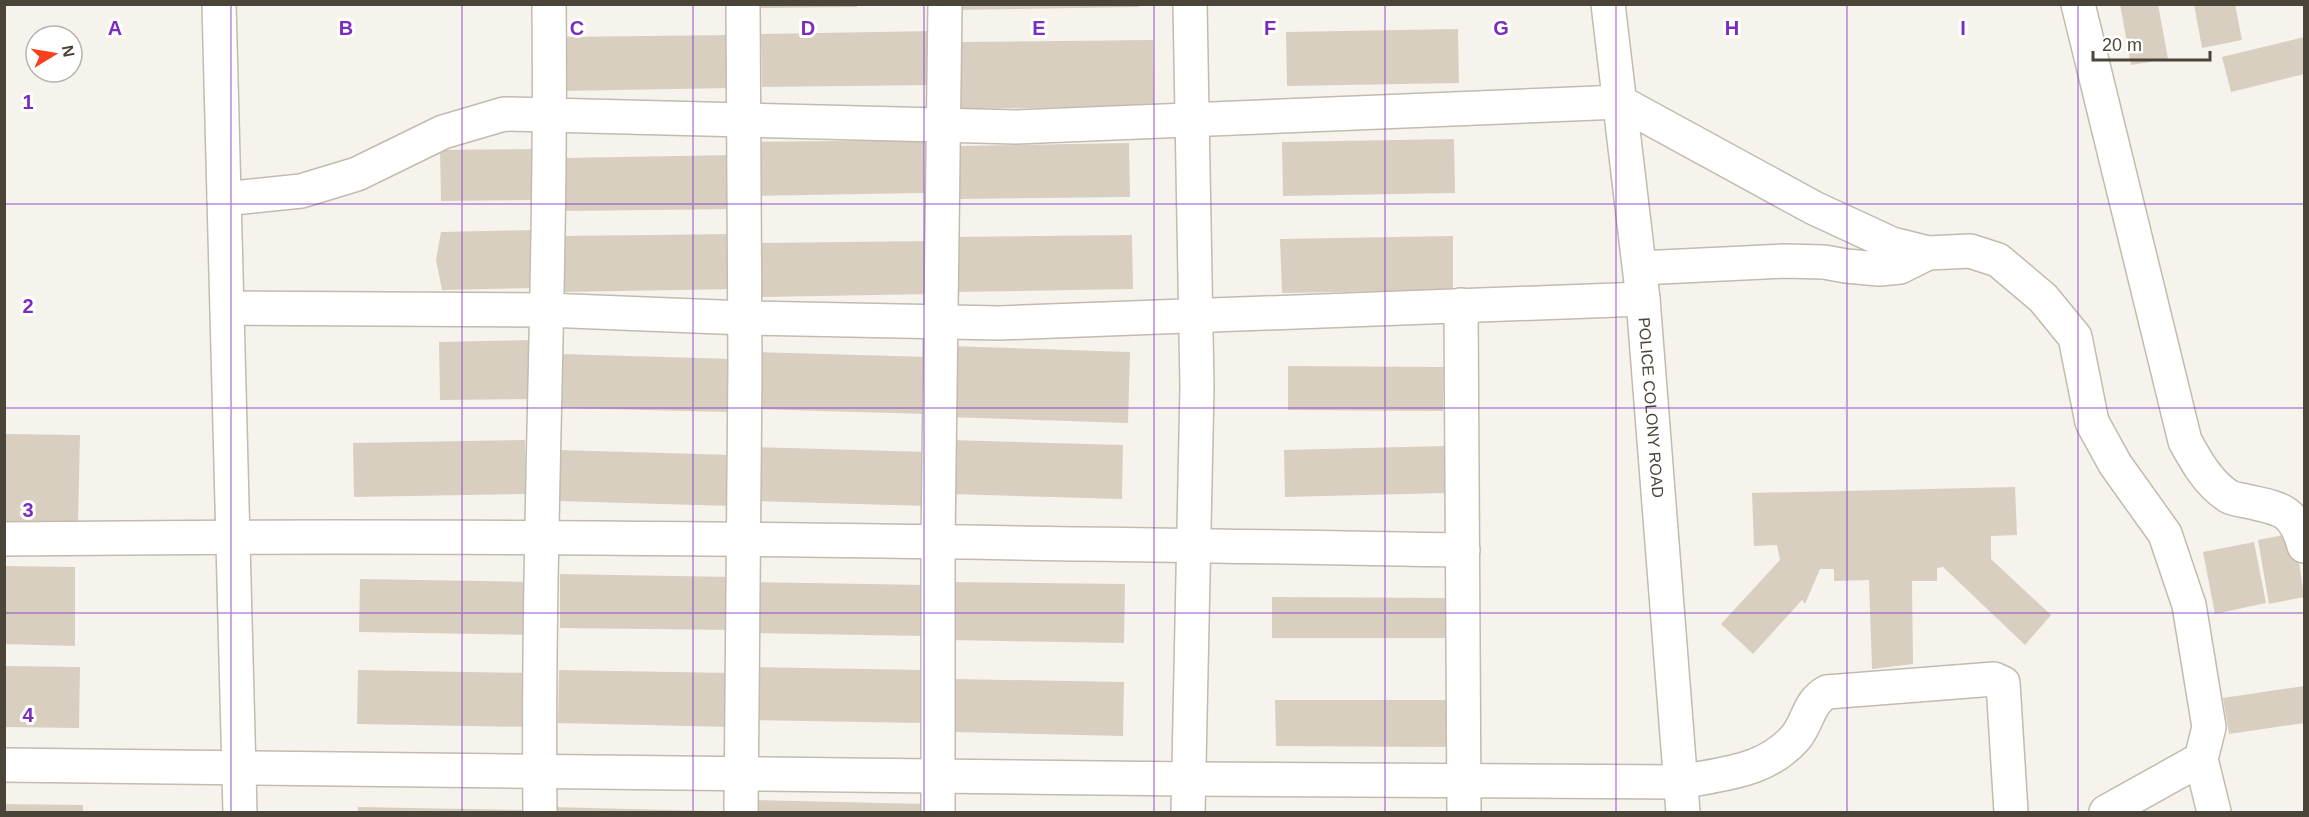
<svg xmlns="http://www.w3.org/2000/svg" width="2309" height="817" font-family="Arial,sans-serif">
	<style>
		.building { fill: #d8cfc1 }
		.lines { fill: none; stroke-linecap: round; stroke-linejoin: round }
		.minor-casing { stroke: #c2bbae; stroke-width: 36 }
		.minor { stroke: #fff; stroke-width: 33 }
		.grid { fill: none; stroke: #7b2cbf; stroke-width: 1.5; stroke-opacity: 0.55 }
		.labels { text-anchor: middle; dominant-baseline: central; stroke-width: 6; stroke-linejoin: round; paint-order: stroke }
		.street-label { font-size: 16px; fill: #4b4439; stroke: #fff }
		.grid-label { font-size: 20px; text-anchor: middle; font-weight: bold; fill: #7b2cbf; stroke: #fff; stroke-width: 6; stroke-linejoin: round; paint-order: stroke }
	</style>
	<rect width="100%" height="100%" fill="#f6f3ec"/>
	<path class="building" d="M759,4H857V7L759,8Z
		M954,4H1139V7L954,10Z
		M2120,4H2158L2168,59L2131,65Z
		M2194,4H2235L2242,40L2202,48Z
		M1458,29L1459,83L1287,86L1286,32Z
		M933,31L934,85L762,87L761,34Z
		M731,35L732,88L560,91L559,37Z
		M2304,37V74L2231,92L2222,57Z
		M1153,40L1154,106L960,109L959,42Z
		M1454,139L1455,193L1283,196L1282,142Z
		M924,140V193L753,196L751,142Z
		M1129,143L1130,197L959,199L958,146Z
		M533,149L534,200L441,201L440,150Z
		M735,155L736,209L564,211L563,158Z
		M535,230L536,288L442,290L436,260L441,232Z
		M735,234L736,289L562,292L560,236Z
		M1132,235L1133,289L956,292L955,237Z
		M1453,236V290L1282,293L1280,239Z
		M931,241L932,294L761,297L760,243Z
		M533,340L534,399L440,400L439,342Z
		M950,346L1130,352L1128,423L948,417Z
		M755,352L930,357L928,414L753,409Z
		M561,354L733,359L731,412L559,408Z
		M1288,366L1444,367L1443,411L1288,410Z
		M4,434L80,435L78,525L4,523Z
		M525,440L526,494L354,497L353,443Z
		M951,440L1123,445L1122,499L950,494Z
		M1445,446L1446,493L1285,497L1284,450Z
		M756,447L929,452L927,506L755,501Z
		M559,450L733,455L732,506L558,501Z
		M2015,487L2017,535L1991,536V559L2051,615L2025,645L1943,567L1937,568V581H1912L1913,664L1872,669L1869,580L1834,581V569H1820L1805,604L1802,600L1753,654L1721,624L1780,560L1777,545L1754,546L1752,493Z
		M2295,533L2304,597L2269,604L2258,540Z
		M2254,542L2266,603L2215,614L2203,552Z
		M4,566L75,567V646L4,644Z
		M560,574L733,577L732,630L560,628Z
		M360,579L534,582L533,635L359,632Z
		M753,582L927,585L926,636L751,633Z
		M947,582L1125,584L1124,643L946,640Z
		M1272,597L1450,598V638H1272Z
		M4,666L80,667L79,728L4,727Z
		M751,667L923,670L922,723L750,720Z
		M358,670L531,673V727L357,724Z
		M559,670L731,673L730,727L558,723Z
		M953,679L1124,682L1123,736L952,732Z
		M2304,686V723L2229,734L2223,698Z
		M1275,700H1448L1449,747L1276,746Z
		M756,800L926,804V812H756Z
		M4,804L83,805V812H4Z
		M358,807L526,810V812H358Z
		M553,807L709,811V812H553Z"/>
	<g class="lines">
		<defs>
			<g id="minor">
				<path d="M219,4L240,812"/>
				<path id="s1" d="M1608,4L1643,299L1683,812"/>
				<path d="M2078,4L2185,441C2196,461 2208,483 2228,496C2233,499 2241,500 2246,501C2281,509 2294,509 2304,546"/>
				<path d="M224,199L301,191L357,174L443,132L504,114L1016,127L1620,102L1814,208L1892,244L1928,253L1970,251L1998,260L2043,298L2075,337L2092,422L2115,464L2165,534L2189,605L2209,727L2201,759L2214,812"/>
				<path d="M1640,268L1784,261L1824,262L1846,266L1879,269L1900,267L1928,253"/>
				<path d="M1461,305L1464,812"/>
				<path d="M227,308L546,310L745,318L999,323L1643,299"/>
				<path d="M4,539C491,533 977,542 1463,550"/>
				<path d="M4,765L1189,779L1681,782C1724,773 1766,772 1796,737C1808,722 1809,701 1827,692L1994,679L2003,683L2011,812"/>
				<path d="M540,812C537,543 552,274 549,4"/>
				<path d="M741,812L745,366L743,4"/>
				<path d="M938,812V542L945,4"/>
				<path d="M1188,812L1197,387L1190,4"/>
				<path d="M2106,812L2201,759"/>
			</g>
		</defs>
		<use href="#minor" class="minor-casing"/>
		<use href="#minor" class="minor"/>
	</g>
	<path class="grid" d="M231,4V812M462,4V812M693,4V812M924,4V812M1154,4V812M1385,4V812M1616,4V812M1847,4V812M2078,4V812M4,204H2304M4,408H2304M4,613H2304"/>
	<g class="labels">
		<g class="street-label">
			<text stroke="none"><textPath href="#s1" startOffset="406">POLICE COLONY ROAD</textPath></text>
		</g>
	</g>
	<g class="grid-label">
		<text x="115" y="35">A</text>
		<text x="346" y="35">B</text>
		<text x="577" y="35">C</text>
		<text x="808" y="35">D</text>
		<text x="1039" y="35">E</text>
		<text x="1270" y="35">F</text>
		<text x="1501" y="35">G</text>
		<text x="1732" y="35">H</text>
		<text x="1963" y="35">I</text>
		<text x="28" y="109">1</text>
		<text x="28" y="313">2</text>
		<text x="28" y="517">3</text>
		<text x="28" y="722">4</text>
	</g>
	<rect width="2309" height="817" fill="none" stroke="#4b4439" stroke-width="12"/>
	<g transform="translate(54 54) rotate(79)"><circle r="28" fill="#ffffff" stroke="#b7b4b0" stroke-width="1.5"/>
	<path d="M0-4.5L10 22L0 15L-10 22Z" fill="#fc3f1d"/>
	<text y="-9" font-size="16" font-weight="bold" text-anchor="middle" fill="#4b4439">N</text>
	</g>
	<path d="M2093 51v9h117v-9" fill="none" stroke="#4b4439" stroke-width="3"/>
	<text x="2102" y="51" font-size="18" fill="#4b4439" stroke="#ffffff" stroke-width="4.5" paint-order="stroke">20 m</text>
</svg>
